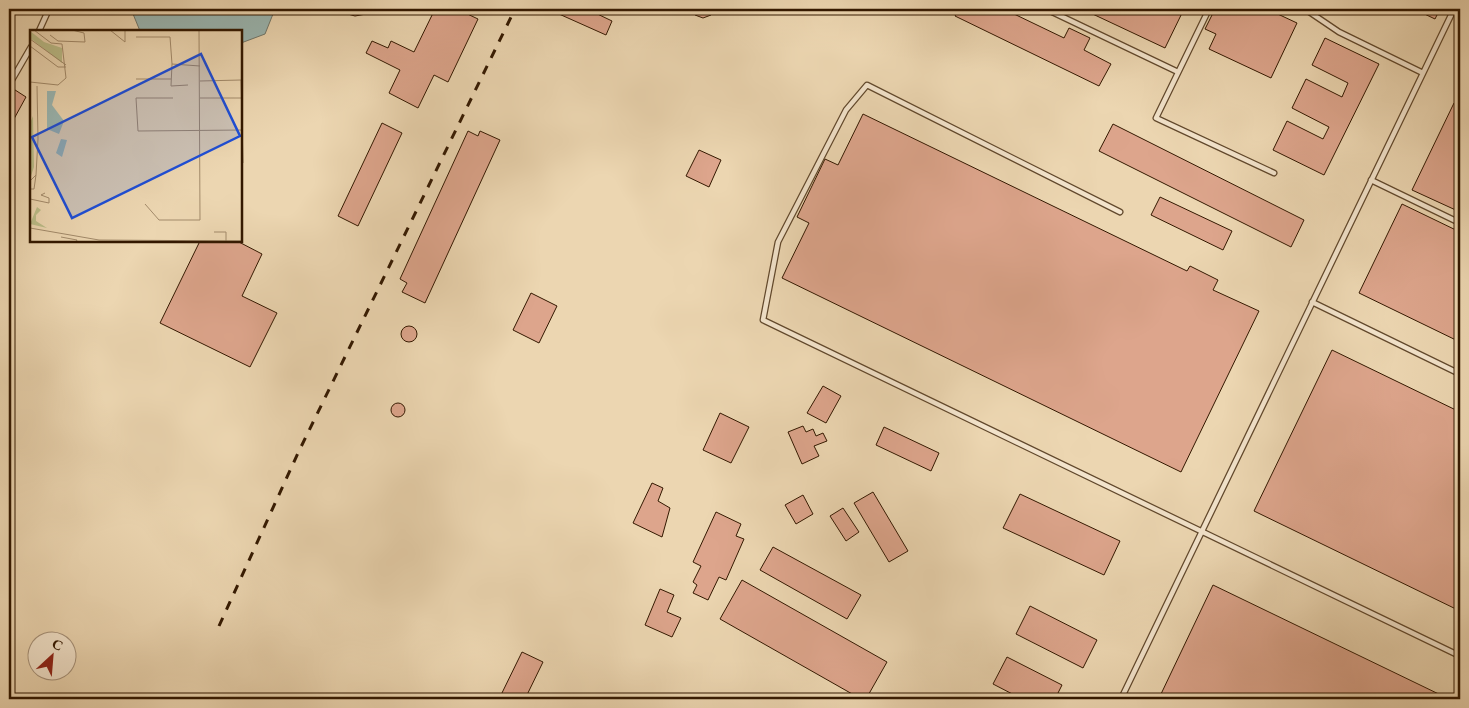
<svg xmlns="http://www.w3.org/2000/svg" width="1469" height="708" font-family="'EB Garamond',serif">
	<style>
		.water { fill: #9ab7b3; stroke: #71776b }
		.building { fill: #dda58c; stroke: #331800 }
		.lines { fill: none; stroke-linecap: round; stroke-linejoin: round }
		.lane-casing { stroke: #61482c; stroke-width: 7 }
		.lane { stroke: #f3e4cc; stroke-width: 4.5 }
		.rail { stroke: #331800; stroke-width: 3; stroke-dasharray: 9 9; stroke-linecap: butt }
		.inset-road { fill: none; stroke: #a28a6a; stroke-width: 1 }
		.view { fill: #1d4ed8; fill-opacity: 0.15; stroke: #1d4ed8; stroke-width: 2.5 }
		.inset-edge { fill: none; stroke: #331800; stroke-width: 2.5 }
	</style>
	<rect width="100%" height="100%" fill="#ecd6b1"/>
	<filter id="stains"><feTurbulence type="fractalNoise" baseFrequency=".004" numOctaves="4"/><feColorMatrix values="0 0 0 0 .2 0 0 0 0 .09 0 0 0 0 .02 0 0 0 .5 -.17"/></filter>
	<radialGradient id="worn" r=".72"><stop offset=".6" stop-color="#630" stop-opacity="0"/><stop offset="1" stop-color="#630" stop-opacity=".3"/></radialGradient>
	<path class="water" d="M131,9H275L265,34L241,43V31H140Z"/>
	<path class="building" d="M340,9H372L366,14L355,16L344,13Z
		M435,9H460L459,10L478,19L448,82L434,75L418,108L389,93L400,70L366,53L372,41L388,48L391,41L414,52Z
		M562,9H587L612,21L606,35L559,14Z
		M691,9H715L711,15L703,18L695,15Z
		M959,9H1014L1012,13L1064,38L1069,28L1090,38L1084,50L1111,64L1099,86L955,16Z
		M1082,9H1184L1165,48Z
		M1215,9H1267L1297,23L1271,78L1209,49L1216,34L1205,29Z
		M1414,9H1440L1435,19Z
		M1325,38L1379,64L1324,175L1273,150L1287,121L1323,139L1329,127L1292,108L1306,79L1342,97L1348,83L1312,65Z
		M12,88L26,97L9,128V94Z
		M1454,103L1460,106V212L1412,190Z
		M863,114L1187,271L1190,266L1218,280L1213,290L1259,311L1181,472L782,278L809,223L797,217L825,159L838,165Z
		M382,123L402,133L358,226L338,216Z
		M1113,124L1304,220L1291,247L1099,151Z
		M468,131L478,136L480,131L500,140L425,303L402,292L407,283L400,279Z
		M699,150L721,160L709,187L686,176Z
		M1160,197L1232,231L1223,250L1151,215Z
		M1402,204L1460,232V342L1359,293Z
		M200,241H237L262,254L242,296L277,313L250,367L160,323Z
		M531,293L557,306L539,343L513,330Z
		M401 334a8 8 0 1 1 16 0a8 8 0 1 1-16 0Z
		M1332,350L1460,412V611L1254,511Z
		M823,386L841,396L826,423L807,413Z
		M391 410a7 7 0 1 1 14 0a7 7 0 1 1-14 0Z
		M720,413L749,427L731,463L703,450Z
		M803,426L806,432L813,429L816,436L823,433L827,441L814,446L819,456L802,464L788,432Z
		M884,427L939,453L931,471L876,445Z
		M652,483L663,488L658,501L670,508L662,537L633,523Z
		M873,492L908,551L889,562L854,503Z
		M1020,494L1120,541L1104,575L1003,528Z
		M803,495L813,514L796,524L785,505Z
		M843,508L859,532L846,541L830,516Z
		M716,512L741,524L736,536L744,539L726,580L719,577L708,600L693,593L697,585L693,582L701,566L693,562Z
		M773,547L861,595L847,619L760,570Z
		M742,580L887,662L866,699H861L720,619Z
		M1213,585L1447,698L1446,699H1171L1161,694Z
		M660,589L674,595L667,612L681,618L672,637L645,625Z
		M1030,606L1097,640L1083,668L1016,634Z
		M522,652L543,662L525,699H499Z
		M1007,657L1062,685L1055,699H1022L993,684Z"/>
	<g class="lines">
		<defs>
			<path id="lane" d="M1046,9L1178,72
				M1209,9L1156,118L1274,173
				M1305,9L1339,32L1423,73
				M39,31L49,9
				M9,85L31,47
				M1371,180L1460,223
				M1120,212L867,85L846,110L778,242L763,320L1460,656
				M1312,302L1460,374
				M1121,699L1454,9"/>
		</defs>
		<use href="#lane" class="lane-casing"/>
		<use href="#lane" class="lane"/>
		<path class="rail" d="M219,626L298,453L515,9"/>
	</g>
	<g transform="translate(30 30)">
		<rect width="212" height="212" fill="#ecd6b1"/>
		<path d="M0,1L14,12L32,18V33L0,8ZM3,86L4,137L0,149V93ZM7,177L11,180L6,185V191L17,198L0,194Z" fill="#bbbd89"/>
		<path d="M17,61H26L22,75L34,91L29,104L17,99ZM31,109L37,110L32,127L26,123Z" fill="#9ab7b3"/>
		<path class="inset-road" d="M80,0L95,12V0M20,5L28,11L55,12L54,3L42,0M106,7H140L142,34M0,9L36,35M0,16L28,37H36M106,49H141M211,50L213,133M170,51L211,50M0,52L28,55L36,48L32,14L21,13L4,0M158,55L141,56L142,34L170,36M143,68H106L108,101L213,100M170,68H211M0,151L6,145L8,109L7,56M0,159H4L6,145M0,169L19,173V168L11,165L15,163M115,174L129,190H170L169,0M0,198L69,210L213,211M184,202H196V211M31,207L47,210L46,212"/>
		<path class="view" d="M171,24L210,106L42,188L2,107Z"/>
		<rect width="212" height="212" class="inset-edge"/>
	</g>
	<rect width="1469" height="708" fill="none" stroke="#ecd6b1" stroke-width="30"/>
	<rect x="10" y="10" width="1449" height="688" fill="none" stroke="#331800" stroke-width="2.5"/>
	<rect x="15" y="15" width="1439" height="678" fill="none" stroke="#331800"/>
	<g transform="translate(52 656) rotate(26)"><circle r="24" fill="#f3e4cc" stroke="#a6927a"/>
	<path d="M0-4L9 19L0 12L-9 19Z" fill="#8f2418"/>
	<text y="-8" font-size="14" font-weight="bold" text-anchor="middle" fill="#331800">С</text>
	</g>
	<rect width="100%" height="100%" filter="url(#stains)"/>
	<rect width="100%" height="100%" fill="url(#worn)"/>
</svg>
